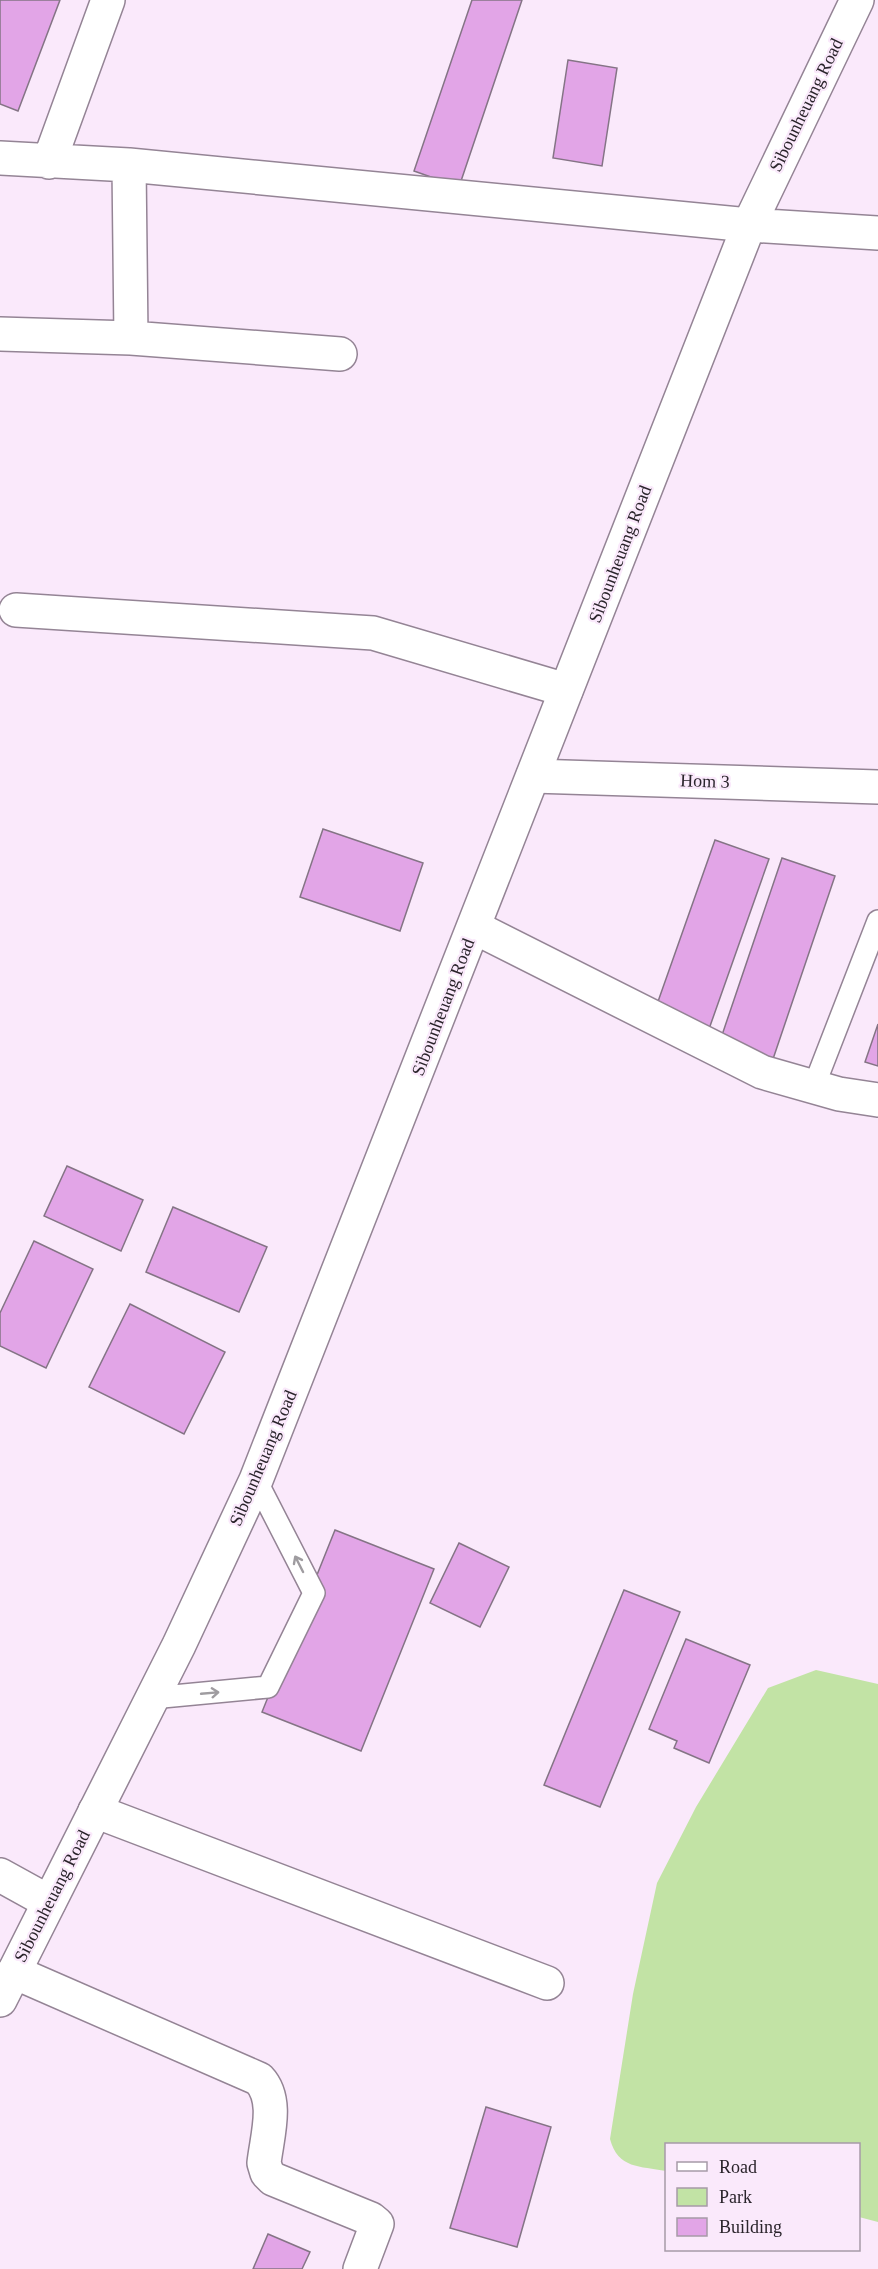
<svg xmlns="http://www.w3.org/2000/svg" width="878" height="2269" font-family="'Times New Roman',serif">
	<style>
		.green { fill: #c2e3a5 }
		.building { fill: #e2a5e7; stroke: #847485; stroke-width: 1.5 }
		.lines { fill: none; stroke-linecap: round; stroke-linejoin: round }
		.lane-casing { stroke: #948495; stroke-width: 24 }
		.street-casing { stroke: #948495; stroke-width: 36 }
		.secondary-casing { stroke: #948495; stroke-width: 36 }
		.lane { stroke: #fff; stroke-width: 21 }
		.street { stroke: #fff; stroke-width: 33 }
		.secondary { stroke: #fff; stroke-width: 33 }
		.oneway { stroke: #9f9ca0 }
		.labels { text-anchor: middle; dominant-baseline: central; stroke-width: 4.5; stroke-linejoin: round; paint-order: stroke }
		.street-label { font-size: 18px; fill: #2a242b; stroke: #fae9fb }
	</style>
	<rect width="100%" height="100%" fill="#fae9fb"/>
	<path class="green" d="M816,1670L878,1684V2222L859,2217L858,2144H666V2171C640,2166 618,2169 610,2139L633,1994L657,1883L696,1807L768,1688Z"/>
	<path class="building" d="M0,0H60L18,111L0,104Z
		M472,0H522L459,187L414,171Z
		M568,60L617,68L602,166L553,158Z
		M323,829L423,863L400,931L300,897Z
		M715,840L769,859L709,1029L655,1010Z
		M782,858L835,876L773,1059L720,1041Z
		M878,1024V1066L865,1062Z
		M67,1166L143,1200L121,1251L44,1216Z
		M173,1207L267,1247L239,1312L146,1272Z
		M34,1241L93,1269L46,1368L0,1346V1313Z
		M130,1304L225,1352L184,1434L89,1387Z
		M335,1530L434,1569L361,1751L262,1712Z
		M459,1543L509,1567L480,1627L430,1603Z
		M624,1590L680,1612L600,1807L544,1785Z
		M686,1639L750,1665L709,1763L674,1748L677,1741L649,1729Z
		M486,2107L551,2127L517,2247L450,2228Z
		M268,2234L310,2252L302,2269H253Z"/>
	<g class="lines">
		<defs>
			<path id="lane" d="M814,1086L878,921
				M152,1698L268,1687L314,1593L256,1480"/>
			<path id="street" d="M0,158L129,165L749,225
				M49,162L108,0
				M129,165L131,338
				M0,334L131,338L340,354
				M16,610L373,633L566,690
				M533,776L878,787
				M474,927L762,1072L839,1094L878,1100
				M95,1811L547,1983
				M0,1875L49,1902
				M14,1972L259,2079C279,2100 267,2136 264,2163L267,2173L273,2179L371,2219L377,2224L360,2269"/>
			<path id="secondary" d="M749,225L878,233
				M0,2000L179,1645L256,1480L749,225L857,0"/>
		</defs>
		<use href="#lane" class="lane-casing"/>
		<use href="#street" class="street-casing"/>
		<use href="#secondary" class="secondary-casing"/>
		<use href="#lane" class="lane"/>
		<use href="#street" class="street"/>
		<use href="#secondary" class="secondary"/>
	</g>
	<defs><path id="oneway-shaft" d="M-6 0H5M1.5-3L5.5 0L1.5 3" fill="none" stroke-width="1.6" stroke-linecap="round" stroke-linejoin="round" transform="scale(1.5)"/></defs>
	<g class="oneway">
		<use href="#oneway-shaft" transform="translate(299 1564) rotate(-117)"/>
		<use href="#oneway-shaft" transform="translate(210 1693) rotate(-5)"/>
	</g>
	<g class="labels">
		<g class="street-label">
			<text transform="translate(806 105) rotate(-64)">Sibounheuang Road</text>
			<text transform="translate(620 554) rotate(-69)">Sibounheuang Road</text>
			<text transform="translate(705 781) rotate(2)">Hom 3</text>
			<text transform="translate(443 1007) rotate(-69)">Sibounheuang Road</text>
			<text transform="translate(263 1458) rotate(-67)">Sibounheuang Road</text>
			<text transform="translate(52 1896) rotate(-63)">Sibounheuang Road</text>
		</g>
	</g>
	<rect x="665" y="2143" width="195" height="108" fill="#fae9fb" stroke="#a79aa8" stroke-width="1.5"/>
	<rect x="677" y="2162" width="30" height="9" fill="#ffffff" stroke="#a79aa8" stroke-width="1.5"/>
	<text x="719" y="2173" font-size="18" fill="#2a242b">Road</text>
	<rect x="677" y="2188" width="30" height="18" fill="#c2e3a5" stroke="#a79aa8" stroke-width="1.5"/>
	<text x="719" y="2203" font-size="18" fill="#2a242b">Park</text>
	<rect x="677" y="2218" width="30" height="18" fill="#e2a5e7" stroke="#a79aa8" stroke-width="1.5"/>
	<text x="719" y="2233" font-size="18" fill="#2a242b">Building</text>
</svg>
